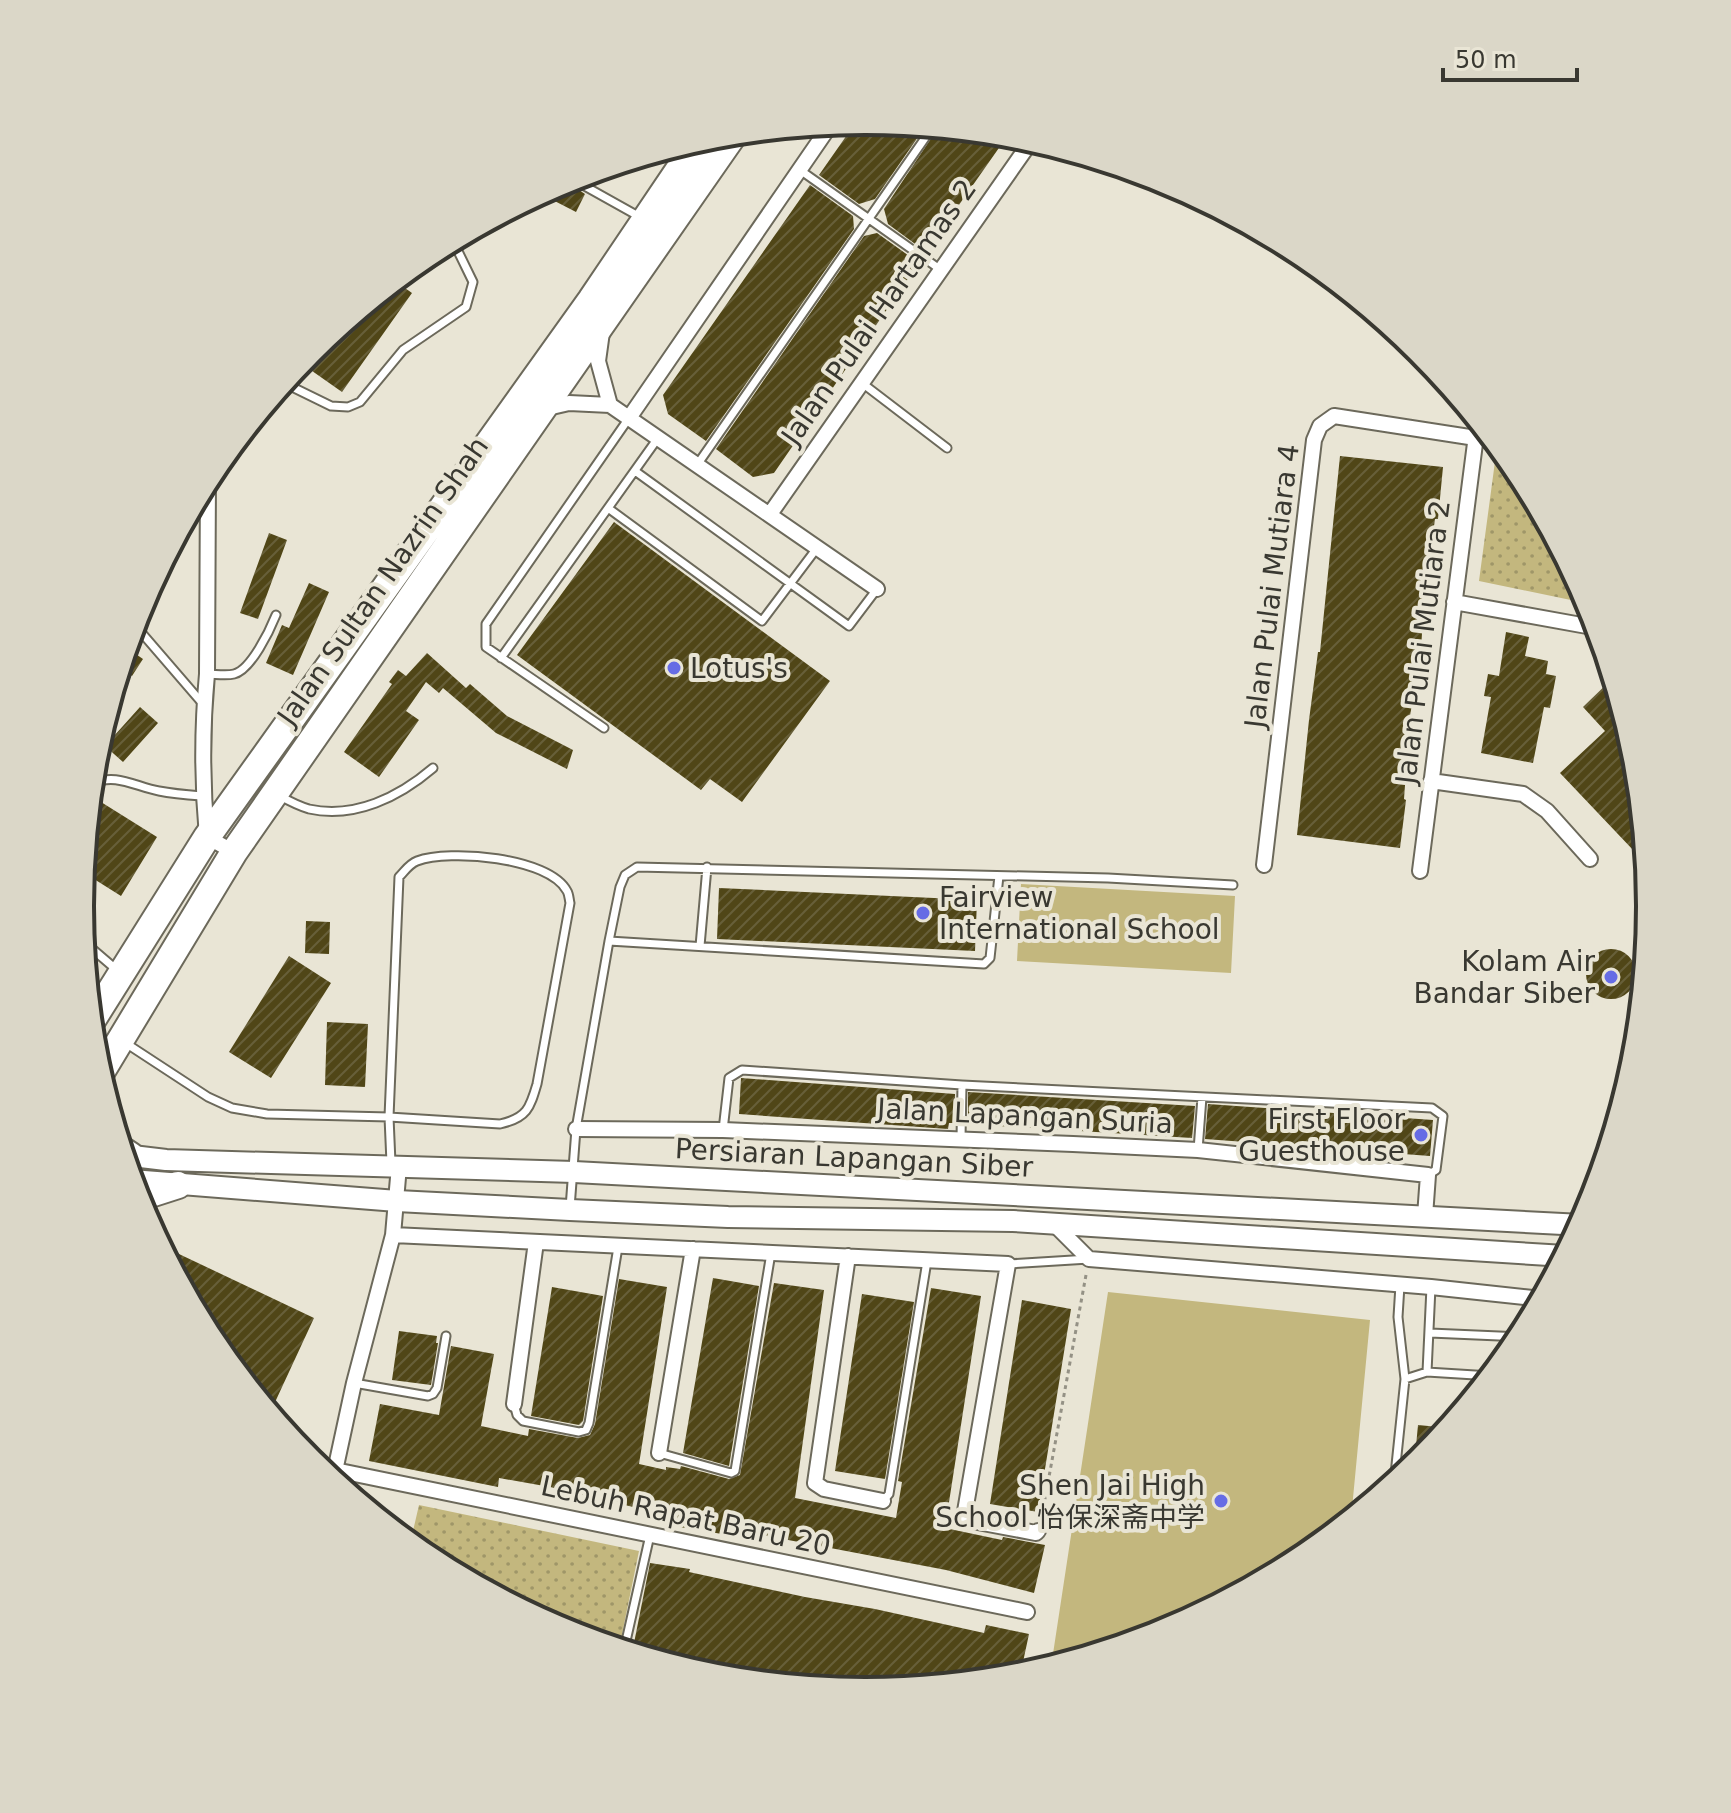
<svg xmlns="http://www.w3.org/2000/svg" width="1731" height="1813" font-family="'DejaVu Sans','Noto Sans SC',sans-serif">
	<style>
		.park { fill: url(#park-dots) }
		.garden { fill: #c3b77e }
		.building { fill: url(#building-hatch) }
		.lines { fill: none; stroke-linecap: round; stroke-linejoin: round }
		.lane-casing { stroke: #6c695b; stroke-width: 11 }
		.street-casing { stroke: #6c695b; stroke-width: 18 }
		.secondary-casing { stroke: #6c695b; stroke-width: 24 }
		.highway-casing { stroke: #6c695b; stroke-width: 30 }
		.path { stroke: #949185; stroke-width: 3; stroke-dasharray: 4 4; stroke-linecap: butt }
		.lane { stroke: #fff; stroke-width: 7 }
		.street { stroke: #fff; stroke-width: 14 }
		.secondary { stroke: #fff; stroke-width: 20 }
		.highway { stroke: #fff; stroke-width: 26 }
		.poi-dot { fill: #666ce5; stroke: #e9e5d5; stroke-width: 3 }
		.labels { text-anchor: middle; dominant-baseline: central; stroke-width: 8; stroke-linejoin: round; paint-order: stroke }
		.street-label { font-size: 28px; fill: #393831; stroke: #e9e5d5 }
		.poi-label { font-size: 28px; fill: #393831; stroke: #e9e5d5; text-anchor: end }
		.rim { fill: none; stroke: #393831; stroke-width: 4 }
	</style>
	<defs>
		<pattern id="park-dots" width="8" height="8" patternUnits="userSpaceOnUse" patternTransform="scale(2)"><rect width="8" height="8" fill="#c3b77e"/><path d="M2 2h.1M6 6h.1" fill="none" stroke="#9f9668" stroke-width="1.8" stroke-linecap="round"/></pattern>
		<pattern id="building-hatch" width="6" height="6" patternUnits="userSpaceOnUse" patternTransform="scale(2)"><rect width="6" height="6" fill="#504617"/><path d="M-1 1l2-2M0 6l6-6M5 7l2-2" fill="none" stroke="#675f39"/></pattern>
	</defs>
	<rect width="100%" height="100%" fill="#e9e5d5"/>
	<path class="park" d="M1496,454L1507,456L1519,470L1590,604L1479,581Z
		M419,1505L639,1551L619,1649L564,1632L429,1559L410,1544Z"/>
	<path class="garden" d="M1021,884L1235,896L1231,973L1017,961Z
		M1108,1292L1370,1320L1351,1519L1302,1560L1166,1632L1051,1667Z"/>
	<path class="building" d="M866,121L925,127L875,199L859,204L819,175L856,122Z
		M938,128L1008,135L926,252L888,224L884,209Z
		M565,181L585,194L576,212L541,194Z
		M810,185L853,216L854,229L706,441L668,414L663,395Z
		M877,233L919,263L774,473L753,477L716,449L864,236Z
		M395,281L412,293L342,392L305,366L323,340Z
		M1340,456L1443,467L1438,519H1435L1424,599L1421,650L1410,716L1404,799L1406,800L1400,848L1297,835L1309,720L1318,652H1320Z
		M614,522L830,681L742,802L710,779L701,790L517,655Z
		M269,533L287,540L258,619L240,613Z
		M309,583L329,592L293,675L266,663L282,625L289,628Z
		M1506,632L1529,637L1525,656L1548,661L1546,674L1556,676L1550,708L1544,707L1533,763L1481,753L1491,697L1484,696L1488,674L1499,676Z
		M127,648L143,659L132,676L121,668Z
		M427,653L466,688L470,684L507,716L573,750L567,769L496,733L443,688L439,693L426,682L406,711L419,720L379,777L344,752L392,684L389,682L398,670L406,676Z
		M1613,678L1636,754L1638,773L1626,784L1641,800L1644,841L1634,851L1560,773L1605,731L1583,707Z
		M140,707L158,723L123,762L105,746Z
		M101,802L157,837L121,896L94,879L81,900L88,822Z
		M719,888L977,900L975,951L717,939Z
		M306,921L330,922L329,954L305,953Z
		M1586 974a25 25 0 1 1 50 0a25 25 0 1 1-50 0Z
		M289,956L331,983L271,1078L229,1052Z
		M327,1022L368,1024L365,1087L325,1085Z
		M741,1078L955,1094V1123H949L948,1129L739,1114Z
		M968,1092L1195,1106L1192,1138L968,1124Z
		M1208,1104L1433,1120L1430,1156L1205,1139Z
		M160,1245L314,1318L270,1413L212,1343Z
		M713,1278L759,1286L729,1466L683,1453Z
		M619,1279L667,1287L639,1464L666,1470V1467L680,1469L681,1466L729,1479L740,1475L774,1283L824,1290L795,1498L896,1518L902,1482L898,1481L931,1288L981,1296L945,1528L1002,1540L1003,1537L1045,1545L1034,1593L946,1570L741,1531L740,1537L656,1523L658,1513L550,1487L499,1478L498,1487L369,1461L380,1404L439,1415L451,1346L494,1354L481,1426L528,1436L529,1429L578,1438L590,1435L595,1424Z
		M552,1287L603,1296L583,1421L579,1425L531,1416Z
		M862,1294L914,1302L885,1479L835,1471Z
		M1022,1300L1071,1309L1038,1512L990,1504Z
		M399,1331L437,1336L436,1343H438L431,1385L392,1380Z
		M1418,1425L1449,1428L1414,1467Z
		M650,1563L690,1569L689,1572L805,1597L875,1609L984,1633L986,1625L1029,1634L1020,1676L1006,1678L967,1670L964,1682L865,1692L722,1678L632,1653Z"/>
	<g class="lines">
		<defs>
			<path id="lane" d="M800,170L941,270
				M572,179L640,217
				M284,383L331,406L348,407L360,402L403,350L466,307L473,282L453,241
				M862,383L947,448
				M287,384L297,367
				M697,465L932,128
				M635,471L849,626L877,589
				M608,508L762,621L817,548
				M134,624L203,704
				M501,658L658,438
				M207,674C215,674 226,676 234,674C251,670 270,630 276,615
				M604,728L486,647V624L629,418
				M94,769L100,780
				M92,784C115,772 136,787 159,791C174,794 189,795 203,796
				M280,796C289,801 299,806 309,809C355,819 399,797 433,768
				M83,941L118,971
				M609,941L984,964L990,958L999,876
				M700,946L707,867
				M124,1042L208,1097L232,1108L267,1114L389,1117L500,1124C527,1118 530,1108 537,1084L570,903C569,899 569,894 567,891C549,857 449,849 417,861C409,864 405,871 399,877L389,1117L391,1163
				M723,1130L729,1078L742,1070L962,1085L1432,1108L1443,1116L1436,1170L1428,1175
				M961,1138L962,1085
				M1198,1150L1202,1097
				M570,1208L576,1129L609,941L620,887L625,875L637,867L1108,878L1233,885
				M1008,1264L1089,1259
				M1430,1333L1522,1337
				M1427,1372L1431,1287
				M1405,1379L1427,1372L1491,1376
				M354,1383L428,1396L433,1394L437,1388L446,1336
				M514,1404L517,1415L523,1421L579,1432L586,1430L589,1423L618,1247
				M659,1453L731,1473L735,1471L771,1253
				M1394,1484L1405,1379L1398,1317L1400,1285
				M883,1501L889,1494L927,1261
				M624,1650L650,1535"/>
			<path id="street" d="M602,332L598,361L610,405
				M543,409L569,403L610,405L877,589
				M629,418L831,124
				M208,479L207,674C202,728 202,783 207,837L234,852
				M770,514L1032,140
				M1454,602L1598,628
				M1431,781L1523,794L1547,811L1590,859
				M1264,865L1314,440L1320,426L1334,416L1495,441
				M1420,871L1478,420
				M576,1129L723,1130L1073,1144L1198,1150L1428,1175L1425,1216
				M1053,1223L1089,1259L1431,1287L1542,1299
				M393,1235L1008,1264L964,1517L967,1520L1036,1533L1038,1531
				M848,1256L815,1483L824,1489L883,1501
				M514,1404L536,1242
				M659,1453L693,1249
				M335,1470L1027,1612
				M333,1480L354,1383L393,1235L399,1166"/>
			<path id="secondary" d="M124,1155L166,1160L574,1172L1582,1225
				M131,1180L397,1201L570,1210L728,1217L1013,1221L1565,1256"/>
			<path id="highway" d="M91,1022L207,837L591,300L699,140
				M100,1074L234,852L734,134
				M122,1150L131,1156
				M136,1193L150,1194L178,1185"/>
		</defs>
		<use href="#lane" class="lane-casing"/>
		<use href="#street" class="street-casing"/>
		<use href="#secondary" class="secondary-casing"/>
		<use href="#highway" class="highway-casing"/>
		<path class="path" d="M1042,1515L1086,1275"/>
		<use href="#lane" class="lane"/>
		<use href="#street" class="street"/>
		<use href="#secondary" class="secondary"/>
		<use href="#highway" class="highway"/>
	</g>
	<g class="poi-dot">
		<circle cx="674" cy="668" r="8"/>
		<circle cx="923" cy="913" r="8"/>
		<circle cx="1611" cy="977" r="8"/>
		<circle cx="1421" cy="1135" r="8"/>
		<circle cx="1221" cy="1501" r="8"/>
	</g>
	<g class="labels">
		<g class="street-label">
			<text transform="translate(879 312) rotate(-55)">Jalan Pulai Hartamas 2</text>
			<text transform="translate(383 581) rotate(-55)">Jalan Sultan Nazrin Shah</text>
			<text transform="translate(1272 586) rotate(-83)">Jalan Pulai Mutiara 4</text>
			<text transform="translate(1423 642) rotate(-83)">Jalan Pulai Mutiara 2</text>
			<text transform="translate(1025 1116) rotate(3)">Jalan Lapangan Suria</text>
			<text transform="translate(854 1158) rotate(3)">Persiaran Lapangan Siber</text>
			<text transform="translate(686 1516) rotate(12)">Lebuh Rapat Baru 20</text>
		</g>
		<g class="poi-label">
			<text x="690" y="668" text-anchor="start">Lotus's</text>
			<text x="939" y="897" text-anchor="start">Fairview<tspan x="939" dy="32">International School</tspan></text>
			<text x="1595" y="961">Kolam Air<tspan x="1595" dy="32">Bandar Siber</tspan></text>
			<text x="1405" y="1119">First Floor<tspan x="1405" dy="32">Guesthouse</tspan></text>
			<text x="1205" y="1485">Shen Jai High<tspan x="1205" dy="32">School 怡保深斋中学</tspan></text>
		</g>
	</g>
	<path d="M0 0H1731V1813H0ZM94 906a771 771 0 1 1 1542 0a771 771 0 1 1-1542 0Z" fill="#dbd7c8" fill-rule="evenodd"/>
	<path class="rim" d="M94 906a771 771 0 1 1 1542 0a771 771 0 1 1-1542 0Z"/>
	<path d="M1443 68v12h134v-12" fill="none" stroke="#393831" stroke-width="4"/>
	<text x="1455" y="68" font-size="24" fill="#393831" stroke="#e9e5d5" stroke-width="6" paint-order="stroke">50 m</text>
</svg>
